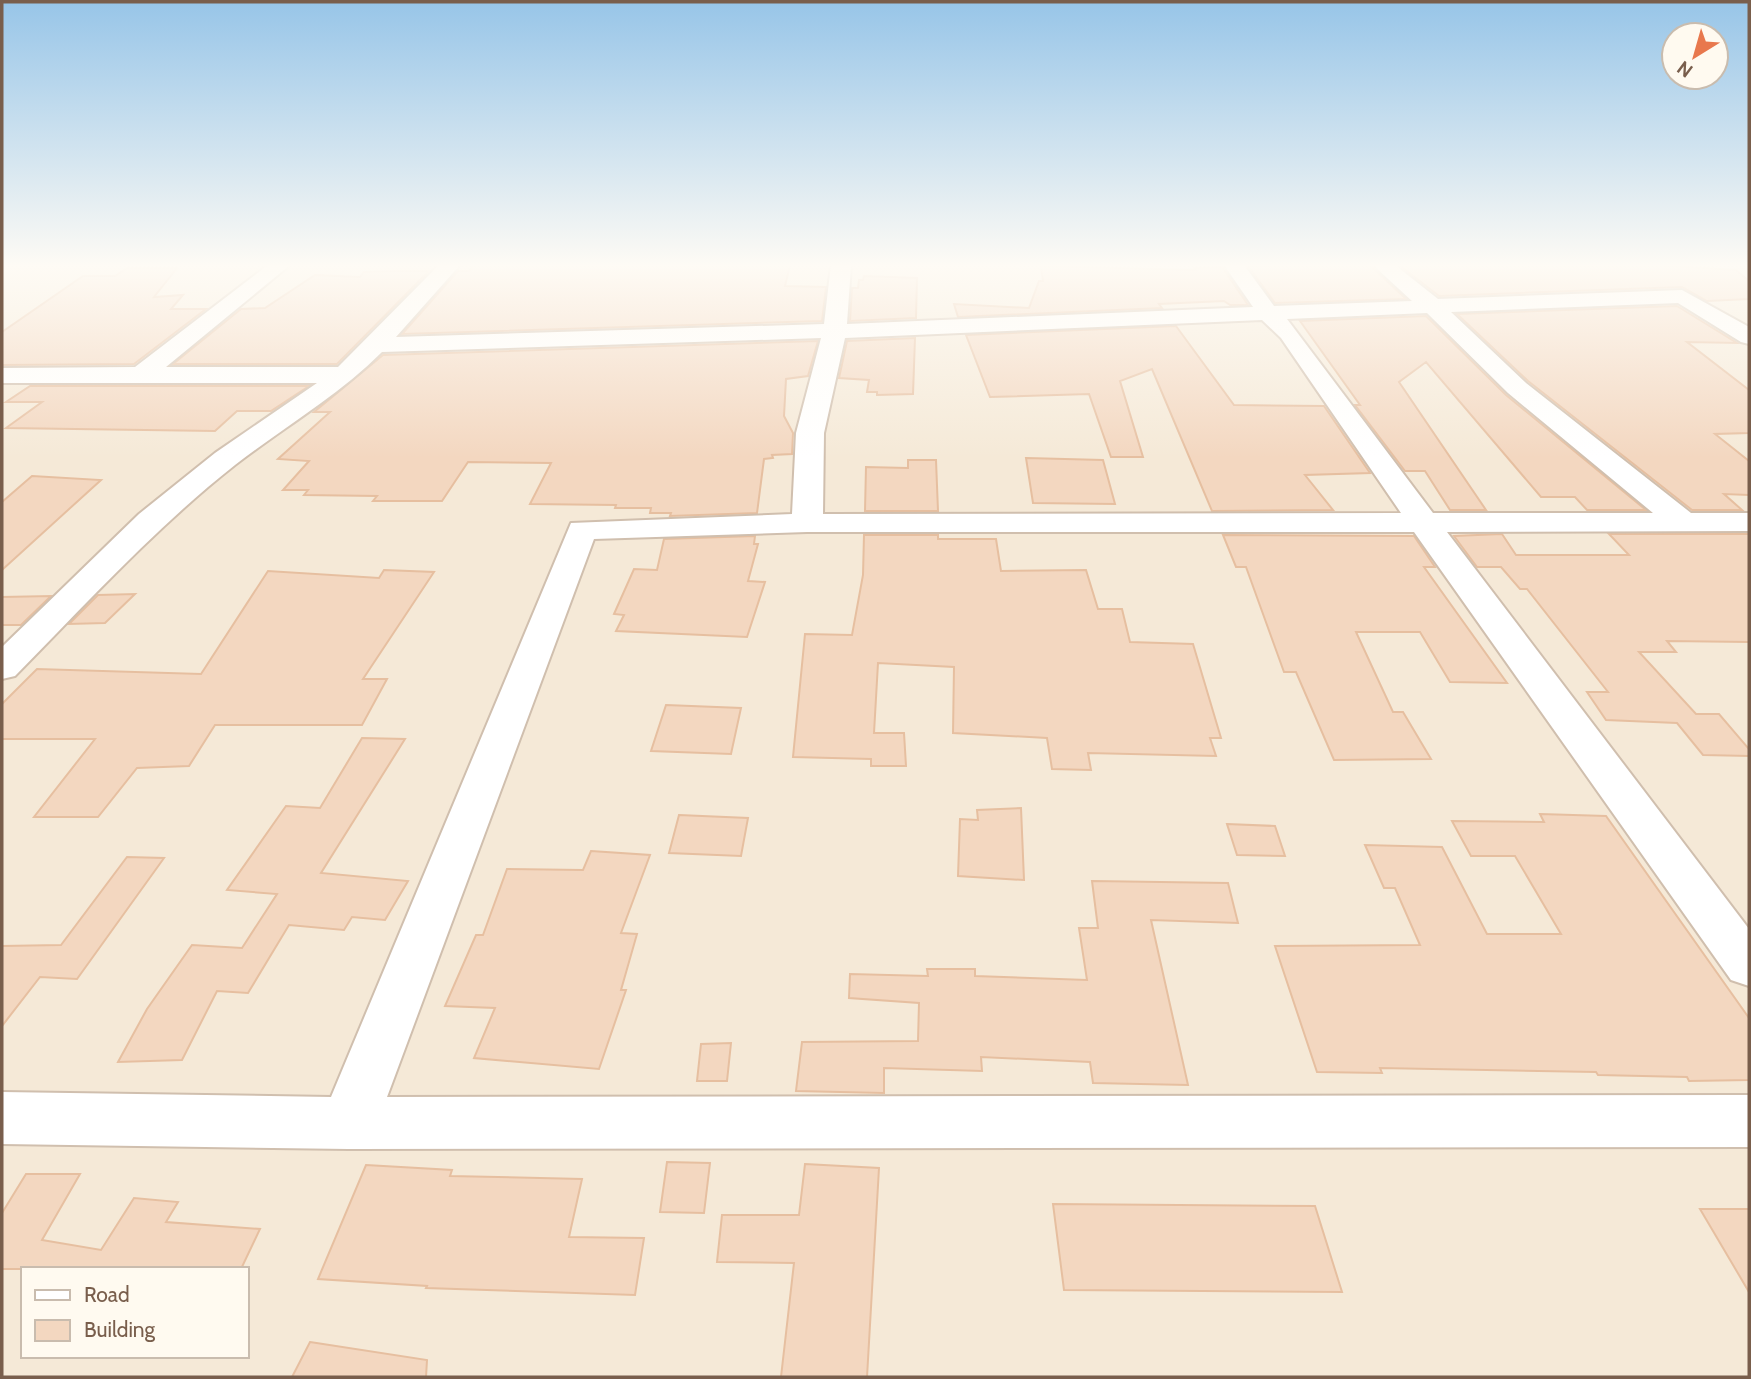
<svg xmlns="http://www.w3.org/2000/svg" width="1751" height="1379" font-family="Cabin,sans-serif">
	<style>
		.residential { fill: #f5e9d7; fill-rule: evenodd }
		.building { fill: #f3d7c0; stroke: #e6bfa0; stroke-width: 2 }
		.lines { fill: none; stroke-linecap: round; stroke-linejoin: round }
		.street-casing { stroke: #d0bfae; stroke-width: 4 }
		.street { fill: #fff; fill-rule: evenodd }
	</style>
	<rect width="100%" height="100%" fill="#fdf6e9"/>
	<path class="residential" d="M2,265H1749V1377H2ZM23,1269H247V1356H23Z"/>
	<path class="building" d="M474,265H790L785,286L826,287L822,321L402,334L458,271H469Z
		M1294,265H1370L1406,299L1275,303L1248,266Z
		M1399,265H1656L1736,270L1749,281V299L1707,301L1682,287L1439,296Z
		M1041,266L1195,270L1194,268L1222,267L1248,305H1230L1224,301L1159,304L1162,308L958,317L954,304L1029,308L1039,281H1043Z
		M127,268H177L154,297L183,295L171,309H206L134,364L2,365V332L83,276H115Z
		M394,271H429L337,364H173L241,309L265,308L315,275L360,277L364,272Z
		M864,276L917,278L916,318L850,321L852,288H858L859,280H863Z
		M1677,306L1737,343L1687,342L1749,390V433L1715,434L1749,461V495L1724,494L1742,510H1692L1528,381L1457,314Z
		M1426,316L1506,395L1646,510H1587L1575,497H1541L1426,362L1399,382L1486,510H1450L1425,471H1405L1355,405H1360L1300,321Z
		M1176,326L1234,405L1324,406L1370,473L1305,475L1333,510L1212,511L1152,369L1120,381L1143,457H1111L1089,394L990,397L966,335Z
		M915,338L913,394L877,395V392H867L869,380L839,378L847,341Z
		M818,341L808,376L786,379L784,416L793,433L792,454L772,455L773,458L764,459L757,513L670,516L671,513H650L651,508H615L616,505L530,504L551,463L468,462L442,501H373L377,496L304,495L308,490H283L309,461L278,459L330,412H314L383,355Z
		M30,386H309L271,411H237L215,431L6,428L42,402H6Z
		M1026,458L1103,460L1115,504L1033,503Z
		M908,460H936L938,511H865L866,467L908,468Z
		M32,476L101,480L2,570V502Z
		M1502,534L1516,555H1629L1609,534H1749V642L1667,641L1676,652H1639L1696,714H1719L1749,749V756L1703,755L1677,723L1606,720L1587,692H1608L1527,589H1520L1501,567H1477L1454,536Z
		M864,535H938V539H996L1001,571L1086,570L1098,609H1122L1130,642L1193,644L1221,738H1210L1216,756L1088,753L1091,770L1052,769L1047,738L953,733L954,667L878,663L874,733H904L906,766H871V759L793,757L805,634L852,635L863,575Z
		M1223,535L1414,536L1435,567H1424L1507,683L1450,682L1420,632H1356L1393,712H1403L1431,759L1334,760L1296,672H1284L1246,567H1236Z
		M755,536L754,544H758L748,581L765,582L747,637L616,631L624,615L614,614L634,569L657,570L664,539Z
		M384,570L434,572L363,679H387L362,725H215L189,766L137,768L98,817H34L95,739H2V704L37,669L201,674L268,571L379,578Z
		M135,594L105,623L69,624L98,595Z
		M51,596L21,625H2V597Z
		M666,705L741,708L731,754L651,751Z
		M362,738L405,739L321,873L408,881L385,920L352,917L344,930L289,925L248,993L217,991L182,1060L118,1062L147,1009L192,945L242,948L277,894L227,890L286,806L320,808Z
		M1021,808L1024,880L958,876L960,819L978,820L977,810Z
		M1540,814L1606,816L1749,1018V1080L1689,1081L1687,1077L1598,1075L1596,1072L1380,1068L1382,1073L1317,1072L1275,946L1420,945L1395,888H1384L1365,845L1442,847L1487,934H1561L1515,856H1471L1452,821L1544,822Z
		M679,815L748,818L741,856L669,853Z
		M1227,824L1275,826L1285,856L1237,855Z
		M591,851L650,855L621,933L637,934L621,990H626L599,1069L474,1058L495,1008L445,1006L476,935H483L507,869L583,870Z
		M127,857L164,858L77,979L40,977L2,1026V946L61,945Z
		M1092,881L1228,883L1238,923L1151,920L1188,1085L1093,1083L1090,1062L981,1057L982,1071L884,1068V1093L796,1091L802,1042L918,1041L919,1003L849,998L850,974L928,976L927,969H975V976L1087,980L1079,928H1098Z
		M731,1043L727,1081H697L701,1044Z
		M667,1162L710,1163L704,1213L660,1212Z
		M805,1164L879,1168L867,1377H781L794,1263L717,1262L722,1215H799Z
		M366,1165L452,1170L450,1176L582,1179L569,1237L644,1238L635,1295L426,1288L427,1286L318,1279Z
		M26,1174H80L42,1240L101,1250L134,1198L178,1202L166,1222L260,1229L241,1269H2V1213Z
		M1053,1204L1315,1206L1342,1292L1064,1290Z
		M1700,1209H1749V1292Z
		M310,1342L427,1360L426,1377H292Z"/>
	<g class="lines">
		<defs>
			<path id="street" d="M268,265H290L166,367H338L439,265H460L396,337L824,324L831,265H851L847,324L1253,307L1224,265H1244L1274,306L1412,301L1373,265H1395L1438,299L1682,290L1749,327V344L1741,342L1678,303L1451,312L1526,383L1691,513H1749V531L1447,532L1749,929V986L1731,980L1414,532H807L594,539L387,1097L1749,1095V1147L349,1149L2,1144V1092L331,1097L571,523L792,514L796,433L821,338L382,352C338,396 284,427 235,465C155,528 86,604 15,676L2,679V647L139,514L215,453L317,383H2V368L135,367ZM1427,313L1508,393L1653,513H1433L1287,319ZM1262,320L1281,338L1401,513L823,514L824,433L845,338Z"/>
		</defs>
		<use href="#street" class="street-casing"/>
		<use href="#street" class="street"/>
	</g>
	<linearGradient id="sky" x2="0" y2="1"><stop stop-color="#97c5e8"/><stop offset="0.58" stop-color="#fefbf5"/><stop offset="1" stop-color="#fefbf5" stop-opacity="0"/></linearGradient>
	<rect width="1751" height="458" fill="url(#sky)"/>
	<rect width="1751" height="1379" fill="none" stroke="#795e4c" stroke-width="7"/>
	<rect x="21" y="1267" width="228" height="91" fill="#fffaf0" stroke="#c9bcae" stroke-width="2"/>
	<rect x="35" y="1290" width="35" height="10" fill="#ffffff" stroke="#c9bcae" stroke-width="2"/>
	<text x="84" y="1302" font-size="21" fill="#795e4c">Road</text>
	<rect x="35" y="1320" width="35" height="21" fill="#f3d7c0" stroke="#c9bcae" stroke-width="2"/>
	<text x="84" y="1337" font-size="21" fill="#795e4c">Building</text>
	<g transform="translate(1695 56) rotate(217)"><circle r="33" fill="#fffaf0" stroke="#c9bcae" stroke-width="2"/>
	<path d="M0-5L12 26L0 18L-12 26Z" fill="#e8784d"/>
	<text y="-10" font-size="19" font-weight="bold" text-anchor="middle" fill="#795e4c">N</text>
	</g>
</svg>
